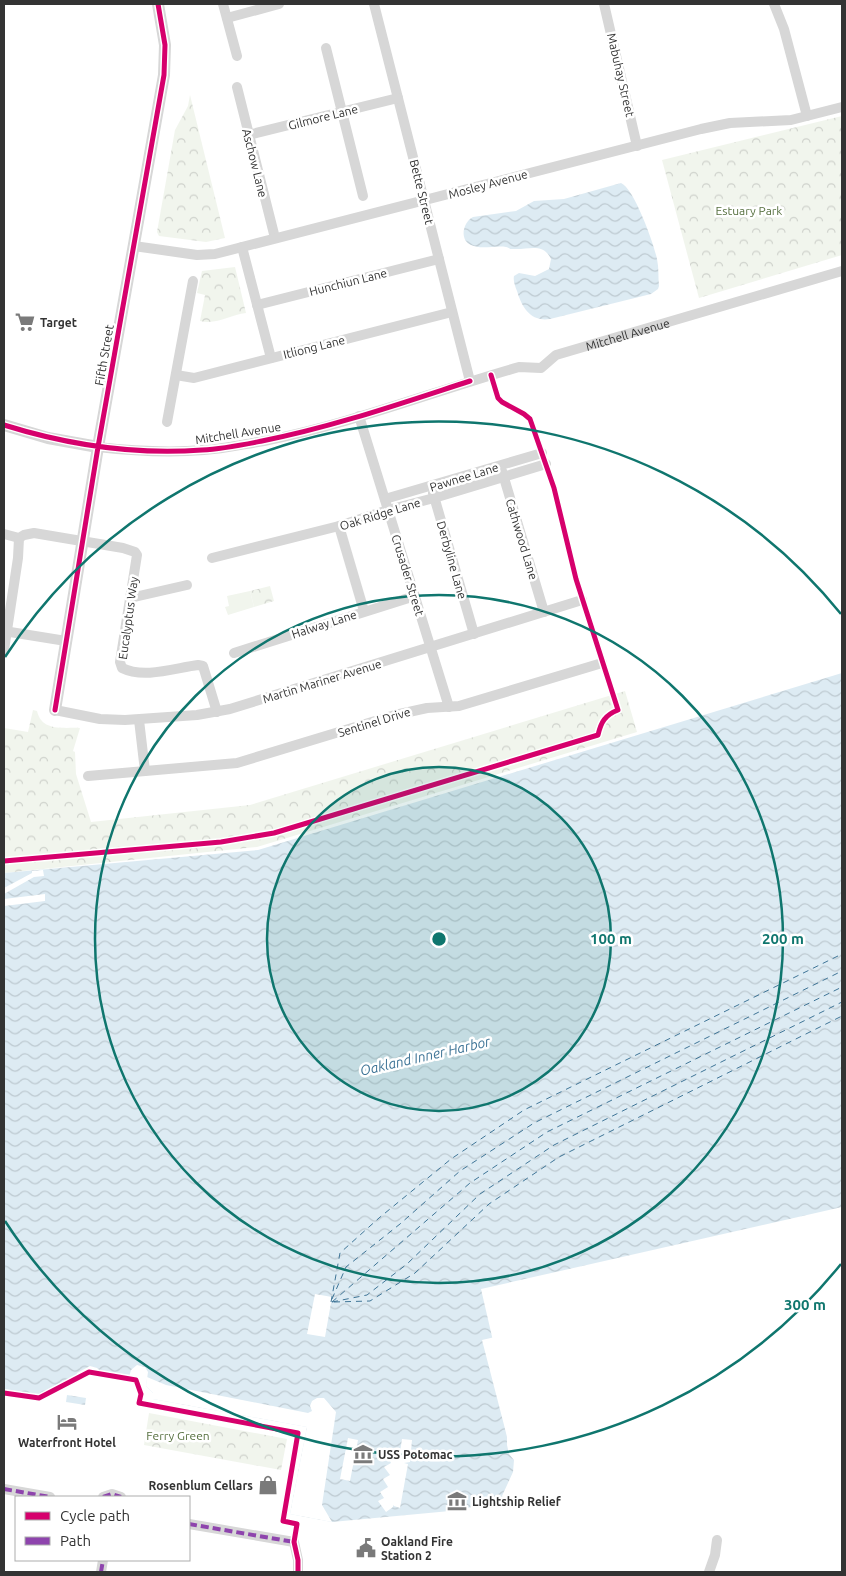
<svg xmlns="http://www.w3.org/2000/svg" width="846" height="1576" font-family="Ubuntu,sans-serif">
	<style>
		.grass { fill: #f1f5ed }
		.park { fill: url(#park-crowns) }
		.water { fill: url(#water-waves) }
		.pier { fill: #fff }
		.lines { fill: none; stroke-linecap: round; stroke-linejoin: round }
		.ferry { stroke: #3f7597; stroke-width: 1; stroke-dasharray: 6 5; stroke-linecap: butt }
		.minor { stroke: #d7d7d7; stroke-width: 10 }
		.tertiary { stroke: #d7d7d7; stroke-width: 12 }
		.quiet { stroke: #8e44ad; stroke-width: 4; stroke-dasharray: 8 4; stroke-linecap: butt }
		.cycleway-casing { stroke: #fff; stroke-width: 8 }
		.cycleway { stroke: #d6006c; stroke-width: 5 }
		.ring { fill: none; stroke: #0f766e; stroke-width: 2.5 }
		.labels { text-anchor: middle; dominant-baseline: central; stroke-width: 5; stroke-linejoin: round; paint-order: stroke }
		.street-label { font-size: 12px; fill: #333; stroke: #fff }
		.park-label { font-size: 12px; fill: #56703f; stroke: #fff }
		.poi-label { font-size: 12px; font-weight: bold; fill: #333; stroke: #fff; text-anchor: start }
		.water-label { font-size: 14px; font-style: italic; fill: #3f7597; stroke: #fff }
		.centre { fill: #0f766e; stroke: #fff; stroke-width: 2.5 }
		.ring-label { font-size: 15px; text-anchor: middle; font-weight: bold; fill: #0f766e; stroke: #fff; stroke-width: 5; stroke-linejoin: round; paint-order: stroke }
	</style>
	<defs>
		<pattern id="park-crowns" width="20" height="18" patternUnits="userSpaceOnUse" patternTransform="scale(1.25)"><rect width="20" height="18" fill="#f1f5ed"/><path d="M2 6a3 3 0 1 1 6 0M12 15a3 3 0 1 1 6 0" fill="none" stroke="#cfd2cc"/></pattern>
		<pattern id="water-waves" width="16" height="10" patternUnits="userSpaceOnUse" patternTransform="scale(1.25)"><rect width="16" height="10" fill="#ddebf3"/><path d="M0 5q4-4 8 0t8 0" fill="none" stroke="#becad1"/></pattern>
	</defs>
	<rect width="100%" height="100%" fill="#fff"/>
	<path class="grass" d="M250,591L254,607L228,615L225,607L229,606L227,596Z"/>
	<path class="park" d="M190,95L225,238L206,242L159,236L157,232L175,130L188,106Z
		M842,116V255L699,298L662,160Z
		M235,267L246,313C230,315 217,325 200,321L205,295L197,293L202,271Z
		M270,586L274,601L254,607L250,591Z
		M625,691L637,732L257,847L4,873V728L28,732L33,710L37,711C42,732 63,727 80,728L73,751L75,752L76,774L91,822L250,805Z
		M149,1413L287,1439L281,1470L144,1445Z"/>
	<path class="water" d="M621,183C634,188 654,244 657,259C659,268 658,277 659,286L658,289L651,294L550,319C531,322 522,308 517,291C515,286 513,281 514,276L519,273L535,276L549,269L551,259C543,242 528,250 514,249C507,249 513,249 506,247C496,245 481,250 471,245C459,240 463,222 473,217L516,211L534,201L564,199Z
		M842,673V1207L481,1289L521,1462L512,1500L450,1511L332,1522L290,1514L307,1427L153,1399V1393L146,1386L148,1372L145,1367L137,1365L131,1370L129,1377L100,1371L97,1368L90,1366L77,1373L76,1376L38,1395L4,1389V873L258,850Z
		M67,1395L86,1398L85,1405L66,1402Z"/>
	<path class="pier" d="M43,870L44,876L34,877L4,894V888L32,873V871Z
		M45,894V901L4,906V899Z
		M315,1294L332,1297L325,1337L307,1334Z
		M495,1337L524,1462V1475L514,1500L505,1502L502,1496L513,1472L514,1460L509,1454L507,1445V1437L504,1425L482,1340Z
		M147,1377L166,1385L308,1413L312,1411L310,1406L312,1401L317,1398H324L336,1412L322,1505L332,1522L290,1514L307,1427L153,1399V1393L146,1386Z
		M348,1438L358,1440L350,1481L340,1479Z
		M402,1439L412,1440L410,1462L404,1463L408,1464L400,1508L394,1506L393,1505V1507L386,1512L378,1501L384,1498L380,1492L388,1487L383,1479L390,1475L384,1467L391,1463L387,1455L393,1451L399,1459Z"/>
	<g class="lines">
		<path class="ferry" d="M332,1299L346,1267L400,1224L460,1171L534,1123L842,971
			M331,1302L340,1253L379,1218L451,1159L524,1110L842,954
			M332,1302L470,1183L547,1132L842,987
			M332,1302L367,1295L407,1264L480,1194L554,1145L842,1002
			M334,1302L370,1301L415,1273L489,1204L559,1157L842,1016"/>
		<g class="minor">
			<path d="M223,4L237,56"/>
			<path d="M374,4L470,381"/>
			<path d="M604,4L637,146"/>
			<path d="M774,4L784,29L807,116"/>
			<path d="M227,18L279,4"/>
			<path d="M326,48L363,196"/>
			<path d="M237,87L275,238"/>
			<path d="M248,135L398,98"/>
			<path d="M134,246L197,255L215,254L701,129L730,123L791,120L842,107"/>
			<path d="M242,247L271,358"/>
			<path d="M257,305L439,259"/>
			<path d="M176,375L194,378L452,312"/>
			<path d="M359,416L449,707"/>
			<path d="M167,422L193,281"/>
			<path id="s1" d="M98,447C133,451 169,453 204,450C224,449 244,444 264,441C351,424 434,391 519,367L541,368L556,355L842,271"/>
			<path d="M502,471L544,612"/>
			<path d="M433,493L474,634"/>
			<path d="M385,499L542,453"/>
			<path d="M339,526L364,611"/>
			<path d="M4,534L19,538L24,535L34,533L123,548L135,552L137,555L120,662L122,668C144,679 175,668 198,665L203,666L217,712"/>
			<path d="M212,558L339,526L388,510L434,498L546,464"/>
			<path d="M130,598L187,585"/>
			<path d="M4,631L66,641"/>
			<path d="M4,650L18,558L19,538"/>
			<path d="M234,653L415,596"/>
			<path d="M55,710L100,719L125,720L197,715L230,709L582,600"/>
			<path d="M139,720L145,771"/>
			<path d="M88,776L237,763L395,715L427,708L459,706L602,663"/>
			<path d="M4,1489L50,1497"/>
			<path d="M103,1497L112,1494L121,1497"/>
			<path d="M189,1524L294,1542L298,1560V1572"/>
			<path d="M101,1572L103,1560"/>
			<path d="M709,1572L715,1555L717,1540"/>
		</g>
		<path class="tertiary" d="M4,425L48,438L98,447
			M55,710L98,447L164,75L165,45L158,4"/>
		<path class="quiet" d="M4,1489L50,1497
			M103,1497L112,1494L121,1497
			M189,1524L294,1542
			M101,1572L103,1560"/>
		<defs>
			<path id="cycleway" d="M4,425C68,445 135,455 202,450C223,449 242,445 262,441C333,427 402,403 470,381
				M55,710L98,447L164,75L165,45L158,4
				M4,861L221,842L274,833L598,735C601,722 605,715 618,710L576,579L554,488L530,419L524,414L502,402L498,398L491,375
				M4,1393L39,1398L89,1372L136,1380L141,1394L139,1403L298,1433L283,1521L297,1524L294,1542L298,1560V1572"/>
		</defs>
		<use href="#cycleway" class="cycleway-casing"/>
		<use href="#cycleway" class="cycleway"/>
	</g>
	<circle cx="439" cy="939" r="172" fill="#0f766e" fill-opacity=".12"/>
	<g class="ring">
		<circle cx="439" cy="939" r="172"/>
		<circle cx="439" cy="939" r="344"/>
		<path d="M841 1264A517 517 0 0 1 5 1221M5 657A517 517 0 0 1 841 614"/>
	</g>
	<defs>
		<symbol id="supermarket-bare" viewBox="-9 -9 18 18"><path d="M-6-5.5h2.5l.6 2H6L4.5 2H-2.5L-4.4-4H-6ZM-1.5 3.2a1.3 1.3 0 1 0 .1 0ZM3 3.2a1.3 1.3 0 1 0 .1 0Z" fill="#7a7a7a" stroke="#fff" stroke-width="2.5" paint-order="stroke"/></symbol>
		<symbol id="hotel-bare" viewBox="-9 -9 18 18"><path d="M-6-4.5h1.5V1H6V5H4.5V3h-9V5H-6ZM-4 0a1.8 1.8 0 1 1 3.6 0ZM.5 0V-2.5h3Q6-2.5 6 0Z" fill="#7a7a7a" stroke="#fff" stroke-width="2.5" paint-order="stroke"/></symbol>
		<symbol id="museum-bare" viewBox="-9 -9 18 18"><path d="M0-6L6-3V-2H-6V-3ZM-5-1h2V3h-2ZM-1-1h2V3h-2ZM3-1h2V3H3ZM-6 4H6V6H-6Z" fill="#7a7a7a" stroke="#fff" stroke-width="2.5" paint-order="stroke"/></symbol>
		<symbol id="shop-bare" viewBox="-9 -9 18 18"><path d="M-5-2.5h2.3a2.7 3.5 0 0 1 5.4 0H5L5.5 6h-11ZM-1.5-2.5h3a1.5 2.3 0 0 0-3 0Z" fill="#7a7a7a" stroke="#fff" stroke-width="2.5" paint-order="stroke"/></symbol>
		<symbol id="civic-bare" viewBox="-9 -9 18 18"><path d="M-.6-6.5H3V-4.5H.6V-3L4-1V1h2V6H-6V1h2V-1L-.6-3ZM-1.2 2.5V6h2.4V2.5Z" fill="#7a7a7a" stroke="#fff" stroke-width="2.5" paint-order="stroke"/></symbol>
	</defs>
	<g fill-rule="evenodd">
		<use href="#supermarket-bare" x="11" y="308" width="28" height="28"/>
		<use href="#hotel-bare" x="53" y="1408" width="28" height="28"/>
		<use href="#museum-bare" x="349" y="1440" width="28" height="28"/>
		<use href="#shop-bare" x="254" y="1471" width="28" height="28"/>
		<use href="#museum-bare" x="443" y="1487" width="28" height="28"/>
		<use href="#civic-bare" x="352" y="1534" width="28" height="28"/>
	</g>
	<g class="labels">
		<g class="street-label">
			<text transform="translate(621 75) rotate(77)">Mabuhay Street</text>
			<text transform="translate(323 117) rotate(-14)">Gilmore Lane</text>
			<text transform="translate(255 163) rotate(76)">Aschow Lane</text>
			<text transform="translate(488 184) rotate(-15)">Mosley Avenue</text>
			<text transform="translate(422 192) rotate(76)">Bette Street</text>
			<text transform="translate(348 282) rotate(-14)">Hunchiun Lane</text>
			<text stroke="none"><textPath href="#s1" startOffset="549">Mitchell Avenue</textPath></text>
			<text transform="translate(314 347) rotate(-14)">Itliong Lane</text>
			<text transform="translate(104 355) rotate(-80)">Fifth Street</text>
			<text transform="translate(238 433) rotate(-9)">Mitchell Avenue</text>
			<text transform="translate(464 477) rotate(-17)">Pawnee Lane</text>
			<text transform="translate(380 514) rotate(-17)">Oak Ridge Lane</text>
			<text transform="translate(522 539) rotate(73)">Cathwood Lane</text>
			<text transform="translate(452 560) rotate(74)">Derbyline Lane</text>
			<text transform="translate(408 575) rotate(73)">Crusader Street</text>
			<text transform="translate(128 618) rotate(-82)">Eucalyptus Way</text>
			<text transform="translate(324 624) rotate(-18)">Halway Lane</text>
			<text transform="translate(322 681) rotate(-17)">Martin Mariner Avenue</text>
			<text transform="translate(374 722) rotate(-17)">Sentinel Drive</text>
		</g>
		<g class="park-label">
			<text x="749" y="210">Estuary Park</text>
			<text x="178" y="1435">Ferry Green</text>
		</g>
		<g class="poi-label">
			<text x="40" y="322">Target</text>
			<text x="67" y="1442" text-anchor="middle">Waterfront Hotel</text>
			<text x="378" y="1454">USS Potomac</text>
			<text x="253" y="1485" text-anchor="end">Rosenblum Cellars</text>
			<text x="472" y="1501">Lightship Relief</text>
			<text x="381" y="1541">Oakland Fire<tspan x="381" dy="14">Station 2</tspan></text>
		</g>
		<g class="water-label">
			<text transform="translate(425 1056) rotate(-13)">Oakland Inner Harbor</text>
		</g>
	</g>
	<circle cx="439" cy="939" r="8" class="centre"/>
	<g class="ring-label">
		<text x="611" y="944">100 m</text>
		<text x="783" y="944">200 m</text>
		<text x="805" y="1310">300 m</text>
	</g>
	<rect width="846" height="1576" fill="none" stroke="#333333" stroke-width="10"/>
	<rect x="15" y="1496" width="175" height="65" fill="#ffffff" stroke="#adadad"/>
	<rect x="25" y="1512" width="25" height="8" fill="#d6006c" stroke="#adadad"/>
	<text x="60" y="1521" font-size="15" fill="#333333">Cycle path</text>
	<rect x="25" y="1537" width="25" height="8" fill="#8e44ad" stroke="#adadad"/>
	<text x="60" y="1546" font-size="15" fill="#333333">Path</text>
</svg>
